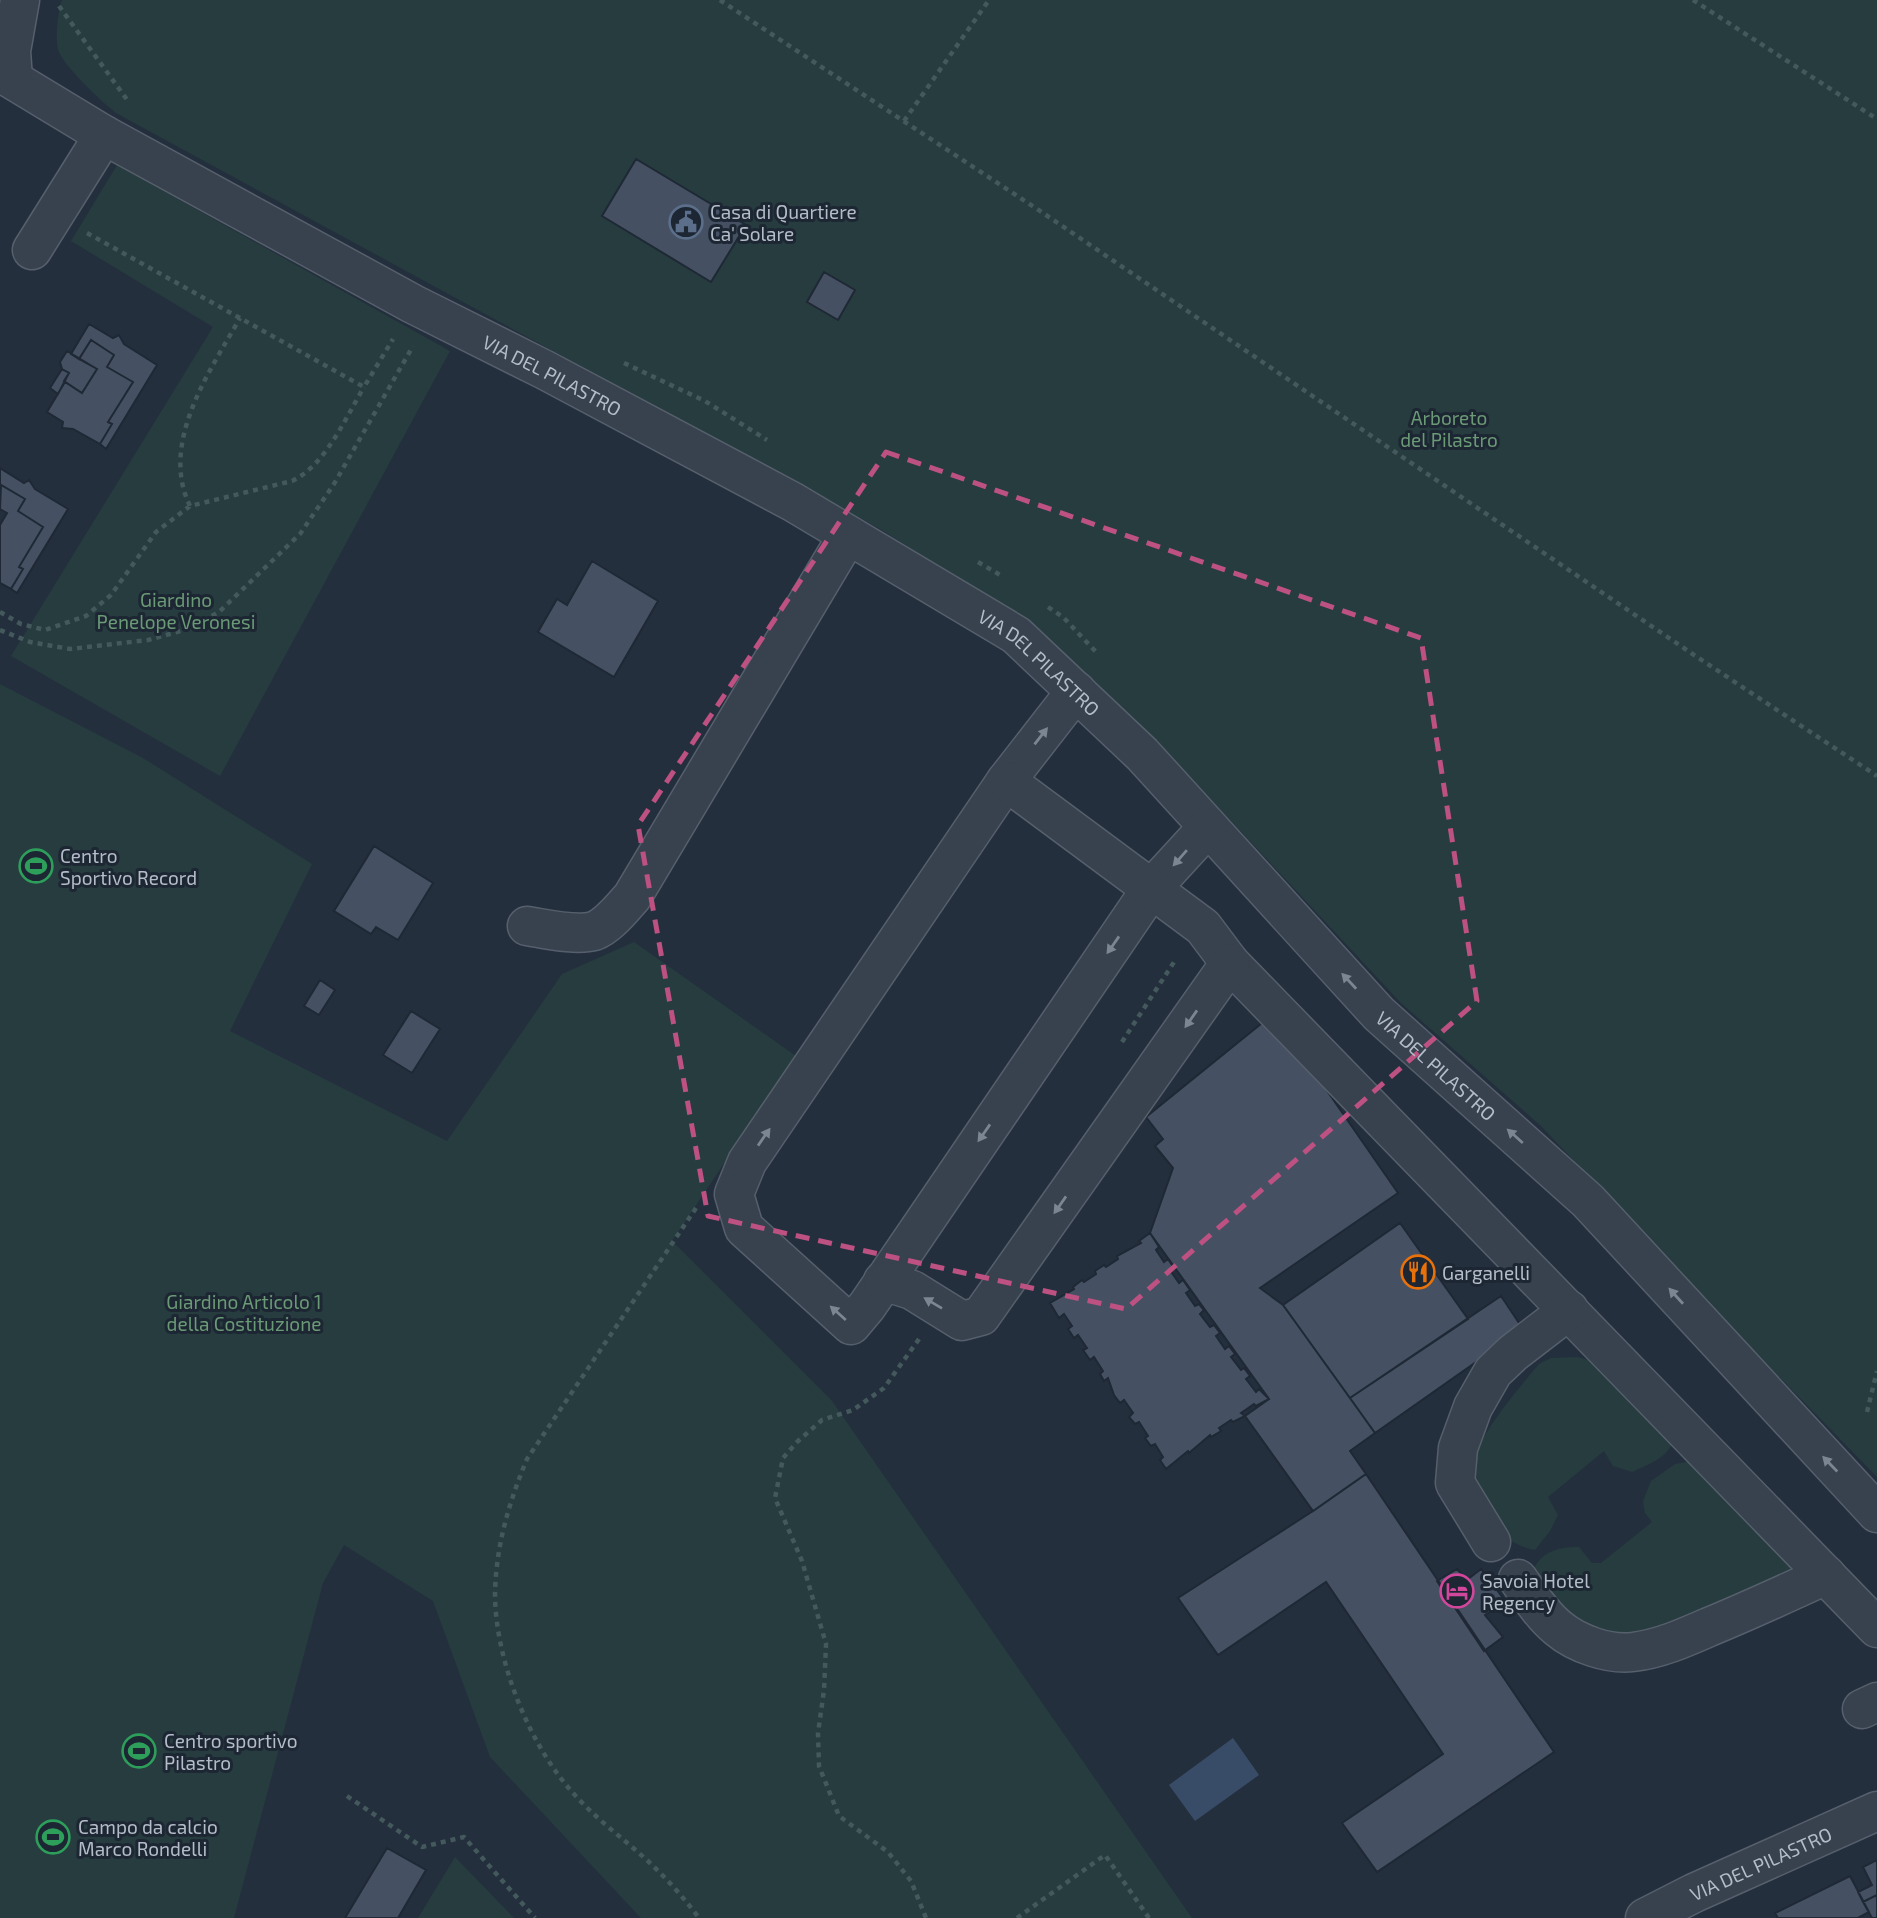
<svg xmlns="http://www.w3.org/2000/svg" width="1877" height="1918" font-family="'Exo 2',sans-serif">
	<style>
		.green { fill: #263c3f }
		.water { fill: #394c67 }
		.building { fill: #455162; stroke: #1f2835; stroke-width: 2 }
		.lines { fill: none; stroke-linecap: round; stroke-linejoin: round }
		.minor-casing { stroke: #565f6c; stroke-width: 41 }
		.path { stroke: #44595c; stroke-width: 4.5; stroke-dasharray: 5 5; stroke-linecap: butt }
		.minor { stroke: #38414e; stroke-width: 38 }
		.oneway { fill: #7c8592 }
		.marked { fill: none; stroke: #bd5182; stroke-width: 5; stroke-dasharray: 14 9; stroke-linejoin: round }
		.labels { text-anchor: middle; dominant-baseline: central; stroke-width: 6; stroke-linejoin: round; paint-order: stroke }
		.poi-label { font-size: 19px; fill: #b4bcc9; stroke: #1d2633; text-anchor: start }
		.street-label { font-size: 19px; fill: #b4bcc9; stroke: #1d2633 }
		.park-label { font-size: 19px; fill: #6b9a76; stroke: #1d2633 }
	</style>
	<rect width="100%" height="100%" fill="#242f3e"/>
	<path class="green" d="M62,0H1877V1477L1753,1350L1541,1126L1401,1003L1148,732L1042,632L880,529L116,113C103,103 61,64 58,49C55,38 58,11 62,0Z
		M117,165L450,351L220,776L11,656L213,327L71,241Z
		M0,684L143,758L312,864L230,1031L447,1141L562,974L634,942L796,1056L672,1241L832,1401L1192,1918H641L490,1757L433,1601L344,1545L323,1583L234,1918H0Z
		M1578,1357L1597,1363L1673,1441C1667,1459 1648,1464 1632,1472L1613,1466L1604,1451L1548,1497L1558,1515L1550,1531L1535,1550C1514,1546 1496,1533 1486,1513C1482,1503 1472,1489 1471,1478C1466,1448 1520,1387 1539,1364L1551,1358Z
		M1692,1461L1798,1569L1637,1644L1566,1624L1531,1575C1539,1552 1557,1547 1579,1547L1592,1563H1601L1652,1522L1645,1513L1643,1501L1651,1481L1675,1464Z
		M455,1857L514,1918H418Z"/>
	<path class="water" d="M1233,1738L1259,1775L1195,1821L1169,1785Z"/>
	<path class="building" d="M636,159L746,225L711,282L602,216Z
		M824,272L855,290L838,320L807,302Z
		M89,324L113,338L119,335L124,344L157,365L106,449L100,444L112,424L108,422L133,382L107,367L114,355L91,340L79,359L71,354Z
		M91,340L114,355L107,367L133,382L108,422L112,424L100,444L73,429L62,428L63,422L47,412L65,382L82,393L97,369L79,359Z
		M67,351L97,369L82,393L64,381L69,373L62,369L60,362Z
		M62,369L69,373L58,394L50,388Z
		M0,468L24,483L29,480L35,489L68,509L17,593L11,589L23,569L19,567L43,527L18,511L25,499L1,485L0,487Z
		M1,485L25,499L18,511L43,527L19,567L23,569L11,589L0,583V525L7,513L0,509Z
		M592,561L658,601L614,677L538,632L557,599L567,605Z
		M374,846L433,883L398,940L376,927L371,934L334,911Z
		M320,980L335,990L319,1015L304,1006Z
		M411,1011L440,1029L412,1073L383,1055Z
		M1272,1015L1296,1046L1398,1193L1260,1288L1283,1305L1375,1433L1350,1451L1366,1474L1313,1511L1245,1416L1269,1399L1150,1233L1173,1168L1155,1146L1163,1139L1146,1117Z
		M1400,1223L1468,1319L1350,1398L1283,1305Z
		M1150,1233L1159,1247L1156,1250L1164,1262L1168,1259L1174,1268L1170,1270L1179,1283L1183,1280L1190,1290L1186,1293L1195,1306L1199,1304L1204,1310L1200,1314L1210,1327L1214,1325L1220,1333L1216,1336L1225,1349L1229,1346L1235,1354L1231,1357L1241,1370L1244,1368L1250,1376L1246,1379L1256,1392L1259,1389L1269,1399L1256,1406L1254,1404L1241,1413L1245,1416L1233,1422L1231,1420L1219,1428L1221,1431L1211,1437L1210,1435L1189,1453L1188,1451L1166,1469L1160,1460L1163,1457L1155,1444L1151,1446L1145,1438L1148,1436L1139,1422L1135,1424L1129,1417L1133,1413L1124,1400L1120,1403L1114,1395L1108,1378L1104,1381L1100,1374L1103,1371L1094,1357L1090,1360L1083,1350L1087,1348L1078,1335L1074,1338L1068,1329L1072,1326L1064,1314L1059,1318L1050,1303L1074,1289L1073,1287L1082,1280L1084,1282L1096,1274L1095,1271L1104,1265L1106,1267L1118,1259L1117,1256L1141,1243L1139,1241Z
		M1501,1296L1523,1329L1375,1433L1350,1398Z
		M1366,1474L1554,1752L1377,1872L1342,1823L1443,1754L1326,1582L1218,1655L1178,1598L1313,1511Z
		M1457,1569L1467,1580L1481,1569L1506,1602L1485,1615L1503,1637L1484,1651L1437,1581Z
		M387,1848L426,1870L398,1918H345Z
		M1877,1860V1895L1863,1902L1858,1892L1872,1885L1863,1867Z
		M1850,1876L1869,1912L1858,1918H1778L1775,1913Z
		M1877,1895V1918H1872L1863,1902Z"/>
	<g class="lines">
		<defs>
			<g id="minor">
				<path id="s1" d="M0,72L104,135L413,304L545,370L793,502L1016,635L1142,754L1379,1014L1588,1201L1877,1513"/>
				<path d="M13,79L11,51L20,0"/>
				<path d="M32,250L104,135"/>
				<path d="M1076,691L1006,781L747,1162L734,1194L744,1228L851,1325L867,1306L1151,889L1208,827"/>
				<path d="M1006,781L1203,927L1230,963L1877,1628"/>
				<path d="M527,926C546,929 576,936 594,931C608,926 623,907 632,897L848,535"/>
				<path d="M883,1281L912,1290L962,1321L981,1316L1230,963"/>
				<path d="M1491,1542L1455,1483L1458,1448L1473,1407L1493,1372L1513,1353L1569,1310"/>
				<path d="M1518,1579C1530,1596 1542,1615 1558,1628C1577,1644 1609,1655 1633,1652C1659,1649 1684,1638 1709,1627C1748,1611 1787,1593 1826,1575"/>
				<path d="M1862,1709L1877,1702"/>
				<path id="s2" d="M1645,1918L1694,1893L1877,1811"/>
			</g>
		</defs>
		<use href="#minor" class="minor-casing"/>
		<path class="path" d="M720,0L1046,215L1697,657L1877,776
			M1693,0L1877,119
			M59,6L128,101
			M904,121L989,0
			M87,233L364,387L393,339
			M624,363L705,401L767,440
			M190,506C159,443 210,371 240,318
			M978,562L1000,575
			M1048,607L1063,617L1098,654
			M0,612L21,624L45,630L86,616L111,595L156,532L190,506L292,481C325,466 346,417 364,387
			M0,630L30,642L70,649L148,640L188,629L219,612L300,534L334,484L413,346
			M1122,1042L1176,959
			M696,1208L527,1459C509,1502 496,1546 495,1593C495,1660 529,1745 574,1794C596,1819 624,1839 649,1862C667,1879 684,1898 699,1918
			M919,1339L884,1388L853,1410L822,1420L797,1442L783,1458L775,1498L802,1561L826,1644L824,1690L818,1733L819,1766L839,1816L888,1852L911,1881L926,1918
			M1867,1412L1877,1371
			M347,1796L422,1847L464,1837L535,1918
			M1017,1918L1105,1855L1149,1918"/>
		<use href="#minor" class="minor"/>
	</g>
	<defs><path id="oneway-solid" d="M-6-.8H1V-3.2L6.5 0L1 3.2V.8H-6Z" transform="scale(1.75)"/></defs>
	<g class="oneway">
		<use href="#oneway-solid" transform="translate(1041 736) rotate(-52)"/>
		<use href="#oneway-solid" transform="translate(1180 858) rotate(131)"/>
		<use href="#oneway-solid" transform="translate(1113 945) rotate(125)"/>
		<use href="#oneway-solid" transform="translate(1349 981) rotate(-133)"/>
		<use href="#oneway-solid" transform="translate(1191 1019) rotate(125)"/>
		<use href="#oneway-solid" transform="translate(984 1133) rotate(125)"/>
		<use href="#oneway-solid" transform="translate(1515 1136) rotate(-138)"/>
		<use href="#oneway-solid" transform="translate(764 1137) rotate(-55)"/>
		<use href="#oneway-solid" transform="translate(1060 1205) rotate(125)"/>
		<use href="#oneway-solid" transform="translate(1676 1296) rotate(-132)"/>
		<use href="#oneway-solid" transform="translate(933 1303) rotate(-149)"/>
		<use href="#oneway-solid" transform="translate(838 1313) rotate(-138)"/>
		<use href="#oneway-solid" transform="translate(1830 1464) rotate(-134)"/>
	</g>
	<path class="marked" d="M886,452L1421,638L1477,1001L1126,1309L708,1216L638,825Z"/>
	<defs>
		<symbol id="civic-ring" viewBox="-11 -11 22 22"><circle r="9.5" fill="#1d2633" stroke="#5c6f8a" stroke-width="1.5"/><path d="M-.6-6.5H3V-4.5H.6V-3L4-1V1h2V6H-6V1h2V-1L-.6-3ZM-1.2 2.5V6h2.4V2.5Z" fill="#5c6f8a"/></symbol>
		<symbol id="stadium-ring" viewBox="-11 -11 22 22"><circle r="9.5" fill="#1d2633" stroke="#2e9e5b" stroke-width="1.5"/><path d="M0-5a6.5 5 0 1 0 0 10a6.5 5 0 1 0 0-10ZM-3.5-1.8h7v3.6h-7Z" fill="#2e9e5b"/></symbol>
		<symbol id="restaurant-ring" viewBox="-11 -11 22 22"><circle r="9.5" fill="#1d2633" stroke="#e8710a" stroke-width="1.5"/><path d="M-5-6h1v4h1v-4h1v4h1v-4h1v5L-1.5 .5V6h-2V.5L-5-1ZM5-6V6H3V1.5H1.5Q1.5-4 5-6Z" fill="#e8710a"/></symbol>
		<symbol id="hotel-ring" viewBox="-11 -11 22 22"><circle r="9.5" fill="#1d2633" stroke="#d1479c" stroke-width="1.5"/><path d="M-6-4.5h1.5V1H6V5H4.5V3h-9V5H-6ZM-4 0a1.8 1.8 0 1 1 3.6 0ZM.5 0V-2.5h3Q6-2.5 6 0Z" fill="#d1479c"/></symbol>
	</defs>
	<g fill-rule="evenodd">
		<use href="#civic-ring" x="667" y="203" width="38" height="38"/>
		<use href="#stadium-ring" x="17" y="847" width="38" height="38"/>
		<use href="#restaurant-ring" x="1399" y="1253" width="38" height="38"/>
		<use href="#hotel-ring" x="1438" y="1572" width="38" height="38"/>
		<use href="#stadium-ring" x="120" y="1732" width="38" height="38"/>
		<use href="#stadium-ring" x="34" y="1818" width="38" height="38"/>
	</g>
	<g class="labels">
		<g class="poi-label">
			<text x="710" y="211">Casa di Quartiere<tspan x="710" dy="22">Ca' Solare</tspan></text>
			<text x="60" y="855">Centro<tspan x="60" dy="22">Sportivo Record</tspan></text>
			<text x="1442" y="1272">Garganelli</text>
			<text x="1482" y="1580">Savoia Hotel<tspan x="1482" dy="22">Regency</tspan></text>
			<text x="164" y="1740">Centro sportivo<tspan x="164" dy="22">Pilastro</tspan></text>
			<text x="78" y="1826">Campo da calcio<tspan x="78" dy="22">Marco Rondelli</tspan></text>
		</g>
		<g class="street-label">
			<text stroke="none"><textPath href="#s1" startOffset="630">VIA DEL PILASTRO</textPath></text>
			<text stroke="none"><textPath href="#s1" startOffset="1197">VIA DEL PILASTRO</textPath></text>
			<text stroke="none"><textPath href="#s1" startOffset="1764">VIA DEL PILASTRO</textPath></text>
			<text stroke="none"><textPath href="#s2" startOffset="128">VIA DEL PILASTRO</textPath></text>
		</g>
		<g class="park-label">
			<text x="1449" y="417">Arboreto<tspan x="1449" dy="22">del Pilastro</tspan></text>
			<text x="176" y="599">Giardino<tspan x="176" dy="22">Penelope Veronesi</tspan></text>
			<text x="244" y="1301">Giardino Articolo 1<tspan x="244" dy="22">della Costituzione</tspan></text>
		</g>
	</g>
</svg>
